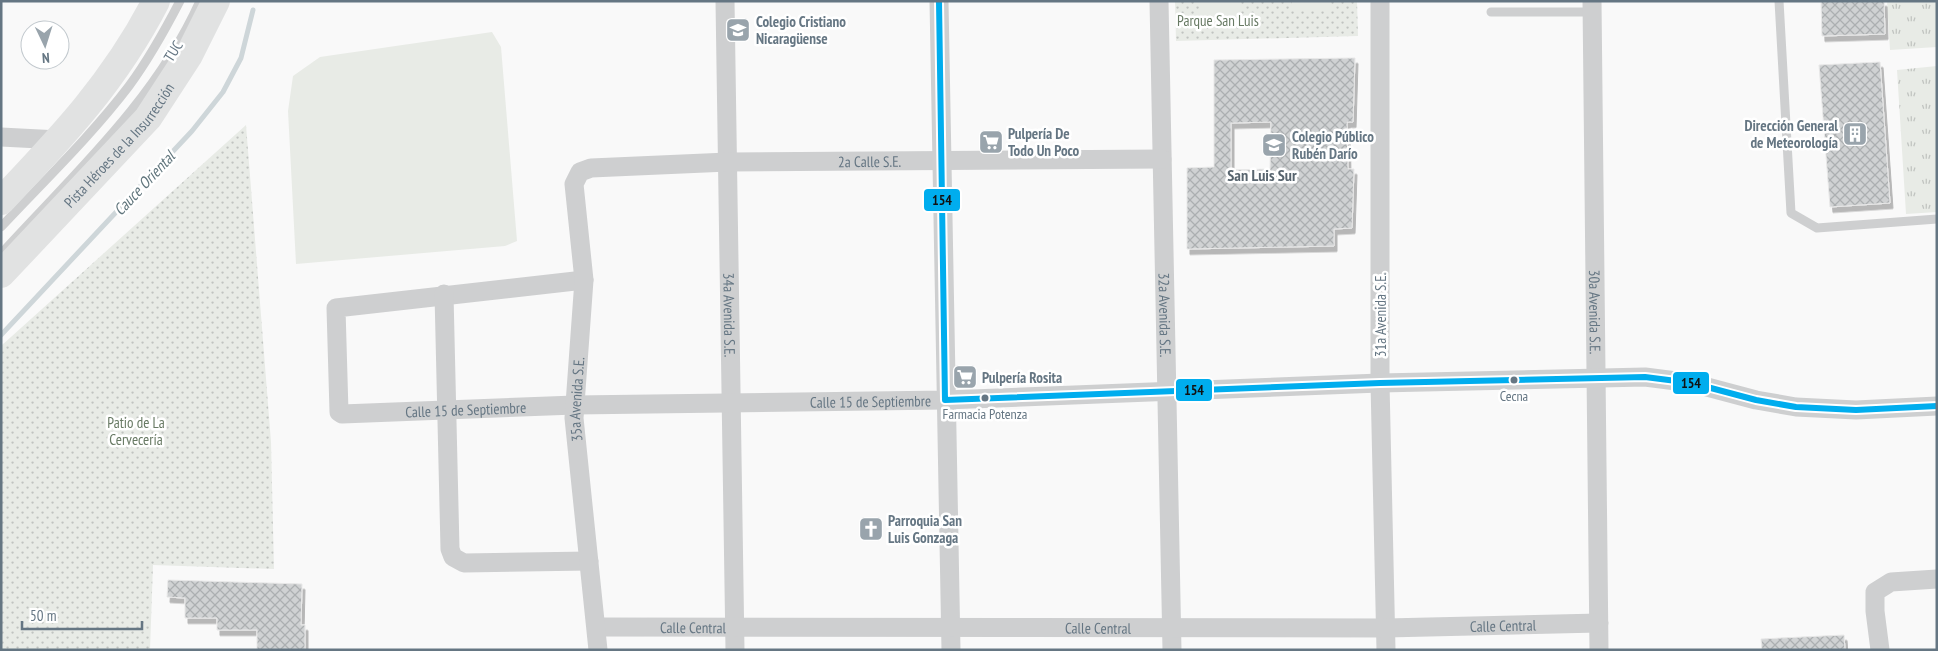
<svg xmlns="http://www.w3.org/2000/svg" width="1938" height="651" font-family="'PT Sans Narrow',sans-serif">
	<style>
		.grass { fill: url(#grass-tufts) }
		.park { fill: url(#park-dots) }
		.pitch { fill: #e8ebe6 }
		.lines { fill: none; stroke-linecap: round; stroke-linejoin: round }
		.stream { stroke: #ced6d9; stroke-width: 5 }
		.building { fill: url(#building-cross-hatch); stroke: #e8e8e8; fill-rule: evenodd; filter: url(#shadow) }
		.lane { stroke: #cecfd0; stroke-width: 9 }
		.street { stroke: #cecfd0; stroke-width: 19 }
		.primary { stroke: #e1e2e2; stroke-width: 28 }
		.bus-1-casing { stroke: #fff; stroke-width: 10 }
		.bus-1 { stroke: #00adee; stroke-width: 6 }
		.bus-dot { fill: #657683; stroke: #fff; stroke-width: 2 }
		.labels { text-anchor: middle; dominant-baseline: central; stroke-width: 5; stroke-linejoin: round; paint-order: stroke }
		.bus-label { font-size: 14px; fill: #657683; stroke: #fff }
		.park-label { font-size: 15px; fill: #687a64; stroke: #fff }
		.poi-label { font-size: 15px; font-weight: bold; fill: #657683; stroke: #fff; text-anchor: start }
		.street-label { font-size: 15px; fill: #657683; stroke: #fff }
		.neighbourhood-label { font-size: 16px; font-weight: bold; fill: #57646e; stroke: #fff }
		.water-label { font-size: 16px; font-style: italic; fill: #60757c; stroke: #fff }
		.line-badge { stroke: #fff; stroke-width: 2 }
		.pale-badge-label { font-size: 14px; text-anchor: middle; font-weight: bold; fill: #111 }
	</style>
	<defs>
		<pattern id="grass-tufts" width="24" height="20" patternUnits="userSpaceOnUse" patternTransform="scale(1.25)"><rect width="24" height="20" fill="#e8ebe6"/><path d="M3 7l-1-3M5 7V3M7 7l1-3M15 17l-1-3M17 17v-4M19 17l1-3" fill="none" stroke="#c0c3c0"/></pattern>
		<pattern id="park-dots" width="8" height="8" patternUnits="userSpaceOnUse" patternTransform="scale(1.25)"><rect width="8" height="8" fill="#e8ebe6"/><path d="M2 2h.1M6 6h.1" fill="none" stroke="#c0c3c0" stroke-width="1.8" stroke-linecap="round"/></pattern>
		<pattern id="building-cross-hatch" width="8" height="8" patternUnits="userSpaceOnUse" patternTransform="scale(1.25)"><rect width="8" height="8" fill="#d0d2d3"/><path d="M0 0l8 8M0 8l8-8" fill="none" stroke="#acafb1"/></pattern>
		<filter id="shadow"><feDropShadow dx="3" dy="5.5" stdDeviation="0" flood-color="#0004"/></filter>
	</defs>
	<rect width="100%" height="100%" fill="#f9f9f9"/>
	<path class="grass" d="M1887,1H1937V47L1890,50Z
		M1937,66V212L1906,214L1897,70Z"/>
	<path class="park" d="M1175,1H1357L1358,36L1176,41Z
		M246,125L271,442L274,569L153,565L150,650H1V346Z"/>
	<path class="pitch" d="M1201,1H1239V14L1201,15Z
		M1292,1H1330V11H1292Z
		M492,32L501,47L517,241L505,246L296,264L288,111L293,76L320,57Z"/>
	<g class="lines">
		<path class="stream" d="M1,335L192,131L223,92L241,58L253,10"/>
	</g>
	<path class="building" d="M1821,1H1884L1885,34L1822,36Z
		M1355,58L1353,122H1347L1348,169H1354L1352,228L1334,229V246L1187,249V168L1214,167V60ZM1271,122L1270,169L1231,170V123Z
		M1880,62L1890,203L1830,207L1819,65Z
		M168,580L302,584L301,625H305V650H257V630H217V618H185V598L167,597Z
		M1844,635L1845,650H1762L1761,639Z"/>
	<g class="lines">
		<path class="lane" d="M1779,1L1791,213L1817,228L1937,219
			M1491,12H1592
			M1,227C44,181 91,136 129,86C149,59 165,30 180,1
			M1,254C73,175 156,100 200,1"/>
		<g class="street">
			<path id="s1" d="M725,1L735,650"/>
			<path d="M939,1L951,650"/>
			<path id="s2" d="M1159,1L1172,650"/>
			<path d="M1380,1V383L1386,650"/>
			<path id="s3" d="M1592,1L1599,650"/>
			<path d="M1,137L59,140"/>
			<path id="s4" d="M584,280L336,308L339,412L342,414L575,405L945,400L1380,383L1645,377L1692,383L1756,400L1796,407L1856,410L1937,406"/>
			<path d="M444,294L450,549L453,557L464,563L589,561"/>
			<path id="s5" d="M597,627L1386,628L1599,623"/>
			<path id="s6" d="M598,650L574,418L584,280L574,184L580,172L591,168L728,162L1162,159"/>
			<path d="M1880,650L1875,611V592L1891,582L1937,579"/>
		</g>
		<g class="primary">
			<path d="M1,201C62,137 115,81 156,1"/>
			<path id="s7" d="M1,274L148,118L189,55L216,1"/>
		</g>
		<defs>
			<path id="bus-1" d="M939,1L945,400
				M945,400L1380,383L1645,377L1692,383L1756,400L1796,407L1856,410L1937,406"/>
		</defs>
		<use href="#bus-1" class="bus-1-casing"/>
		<use href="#bus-1" class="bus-1"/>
	</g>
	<defs>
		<symbol id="school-square" viewBox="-11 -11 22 22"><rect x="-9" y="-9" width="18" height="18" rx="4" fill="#99a4ac" stroke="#fff"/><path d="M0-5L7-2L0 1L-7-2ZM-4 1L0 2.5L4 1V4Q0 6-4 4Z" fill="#fff"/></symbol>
		<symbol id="building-square" viewBox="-11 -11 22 22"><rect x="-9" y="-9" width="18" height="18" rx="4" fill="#99a4ac" stroke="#fff"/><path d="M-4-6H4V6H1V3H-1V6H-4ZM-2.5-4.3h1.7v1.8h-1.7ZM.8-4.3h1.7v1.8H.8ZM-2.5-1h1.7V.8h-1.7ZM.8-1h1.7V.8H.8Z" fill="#fff"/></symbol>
		<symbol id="supermarket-square" viewBox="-11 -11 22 22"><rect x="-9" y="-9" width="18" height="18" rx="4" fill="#99a4ac" stroke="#fff"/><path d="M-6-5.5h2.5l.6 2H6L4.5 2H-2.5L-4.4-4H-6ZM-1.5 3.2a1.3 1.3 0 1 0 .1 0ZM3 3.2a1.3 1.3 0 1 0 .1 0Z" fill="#fff"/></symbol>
		<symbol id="church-square" viewBox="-11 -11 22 22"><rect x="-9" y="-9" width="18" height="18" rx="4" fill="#99a4ac" stroke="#fff"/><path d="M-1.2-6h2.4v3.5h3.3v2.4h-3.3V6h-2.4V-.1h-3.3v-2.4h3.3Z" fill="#fff"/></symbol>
	</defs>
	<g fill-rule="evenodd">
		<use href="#school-square" x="724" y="16" width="28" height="28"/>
		<use href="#building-square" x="1841" y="120" width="28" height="28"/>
		<use href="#supermarket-square" x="977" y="128" width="28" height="28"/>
		<use href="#school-square" x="1260" y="131" width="28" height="28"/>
		<use href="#supermarket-square" x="951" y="363" width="28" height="28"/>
		<use href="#church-square" x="857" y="515" width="28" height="28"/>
	</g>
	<g class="bus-dot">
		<circle cx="1514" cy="380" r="4.5"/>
		<circle cx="985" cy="398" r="4.5"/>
	</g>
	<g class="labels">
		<g class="bus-label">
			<text x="1514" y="396">Cecna</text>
			<text x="985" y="414">Farmacia Potenza</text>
		</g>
		<g class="park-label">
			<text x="1218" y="20">Parque San Luis</text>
			<text x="136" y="422">Patio de La<tspan x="136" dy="17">Cervecería</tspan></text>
		</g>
		<g class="poi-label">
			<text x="756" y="21">Colegio Cristiano<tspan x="756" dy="17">Nicaragüense</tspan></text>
			<text x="1838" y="125" text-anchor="end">Dirección General<tspan x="1838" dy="17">de Meteorología</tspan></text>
			<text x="1008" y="133">Pulpería De<tspan x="1008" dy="17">Todo Un Poco</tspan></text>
			<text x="1292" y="136">Colegio Público<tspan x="1292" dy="17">Rubén Darío</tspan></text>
			<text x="982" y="377">Pulpería Rosita</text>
			<text x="888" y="520">Parroquia San<tspan x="888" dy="17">Luis Gonzaga</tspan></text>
		</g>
		<g class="street-label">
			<text transform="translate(173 51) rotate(-58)">TUC</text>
			<text stroke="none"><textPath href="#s7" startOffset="175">Pista Héroes de la Insurrección</textPath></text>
			<text stroke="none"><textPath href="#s6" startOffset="772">2a Calle S.E.</textPath></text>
			<text stroke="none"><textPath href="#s3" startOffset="311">30a Avenida S.E.</textPath></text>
			<text stroke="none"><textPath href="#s1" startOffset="314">34a Avenida S.E.</textPath></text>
			<text stroke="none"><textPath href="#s2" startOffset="314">32a Avenida S.E.</textPath></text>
			<text transform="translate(1380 315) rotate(-90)">31a Avenida S.E.</text>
			<text stroke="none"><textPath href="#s6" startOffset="252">35a Avenida S.E.</textPath></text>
			<text stroke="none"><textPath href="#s4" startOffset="886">Calle 15 de Septiembre</textPath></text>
			<text stroke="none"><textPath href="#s4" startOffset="481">Calle 15 de Septiembre</textPath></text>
			<text stroke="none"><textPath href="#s5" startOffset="906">Calle Central</textPath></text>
			<text stroke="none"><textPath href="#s5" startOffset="96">Calle Central</textPath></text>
			<text stroke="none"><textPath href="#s5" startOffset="501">Calle Central</textPath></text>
		</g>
		<g class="neighbourhood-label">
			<text x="1262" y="175">San Luis Sur</text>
		</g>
		<g class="water-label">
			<text transform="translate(144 183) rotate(-47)">Cauce Oriental</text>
		</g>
	</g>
	<g class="line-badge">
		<rect x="923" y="188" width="38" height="24" rx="5" fill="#00adee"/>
		<rect x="1672" y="371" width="38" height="24" rx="5" fill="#00adee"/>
		<rect x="1175" y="378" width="38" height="24" rx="5" fill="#00adee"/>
	</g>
	<g class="pale-badge-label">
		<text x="942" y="205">154</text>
		<text x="1691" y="388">154</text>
		<text x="1194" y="395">154</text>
	</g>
	<rect width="1938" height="651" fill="none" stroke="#657683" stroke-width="5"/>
	<g transform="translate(45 45) rotate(176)"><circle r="24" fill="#ffffff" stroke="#c1c8cd"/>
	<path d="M0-4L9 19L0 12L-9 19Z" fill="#99a4ac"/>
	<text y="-8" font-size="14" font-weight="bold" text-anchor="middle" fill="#657683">N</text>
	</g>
	<path d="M22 621v8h120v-8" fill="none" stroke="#657683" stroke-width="2.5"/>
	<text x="30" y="621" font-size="15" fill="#657683" stroke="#ffffff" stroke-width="4" paint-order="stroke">50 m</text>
</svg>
